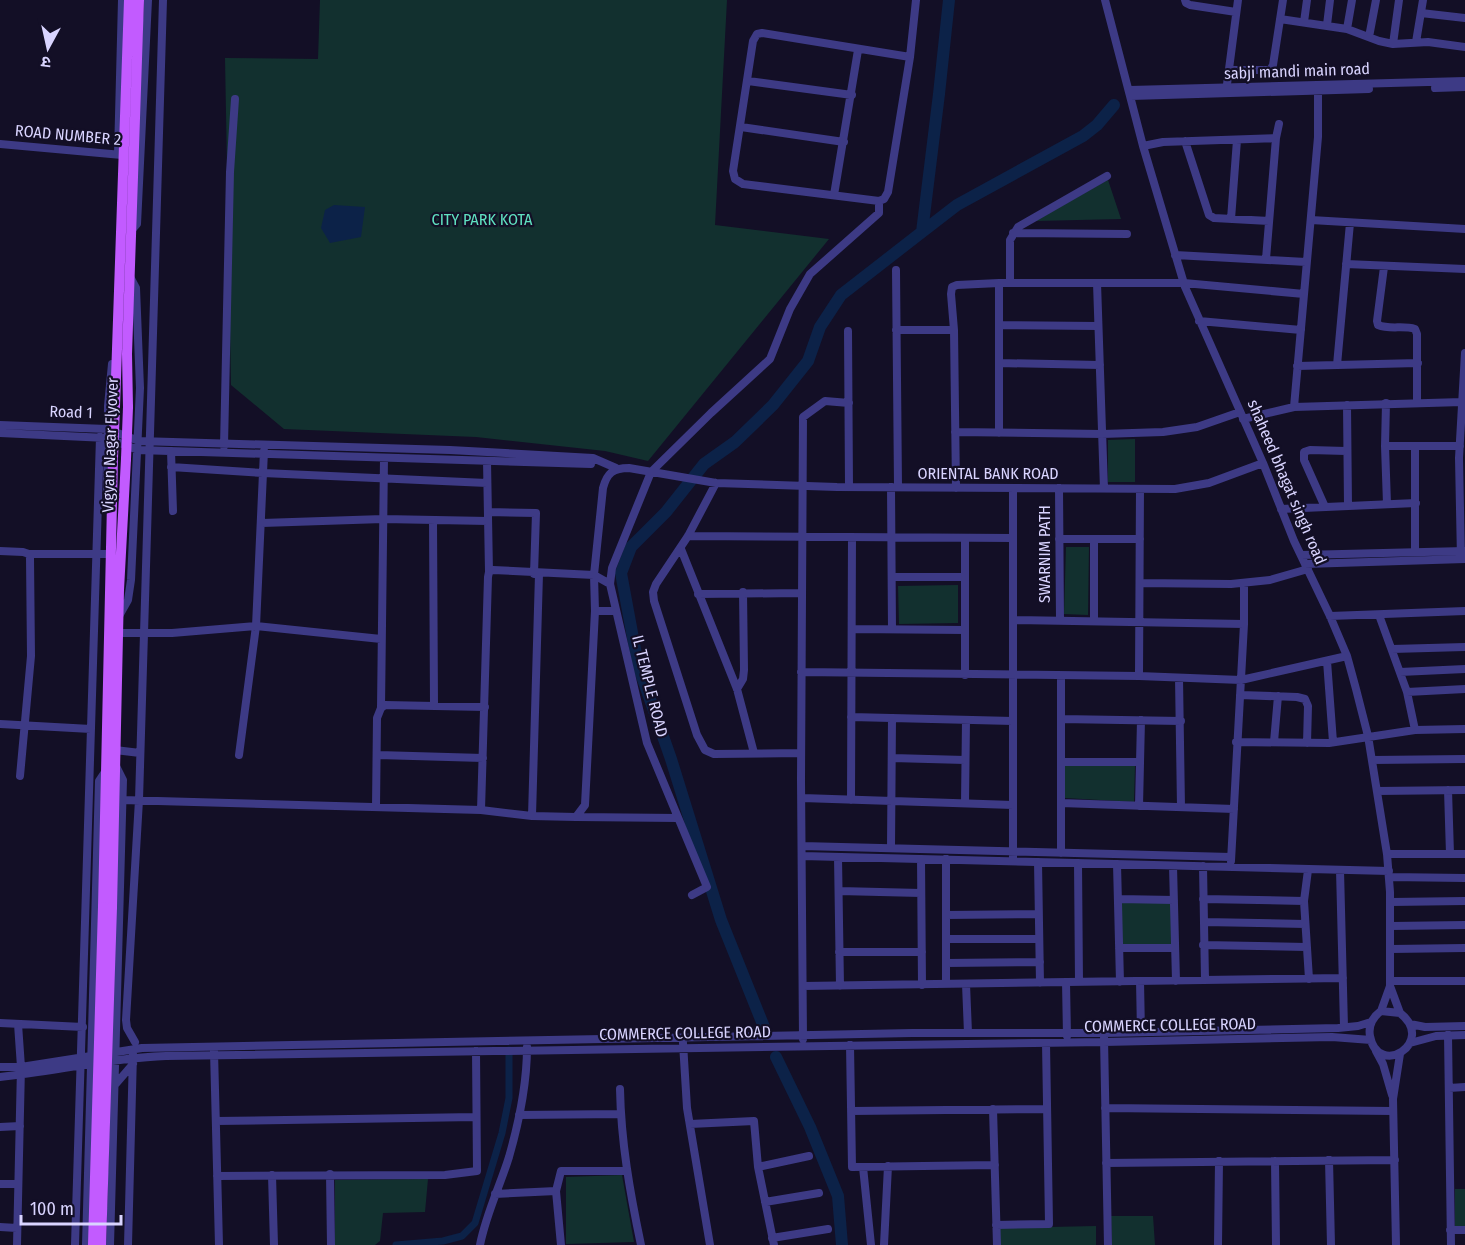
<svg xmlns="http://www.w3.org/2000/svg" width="1465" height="1245" font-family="'Fira Sans Condensed','Noto Sans Devanagari',sans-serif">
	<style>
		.green { fill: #12302f }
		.water { fill: #0c2248 }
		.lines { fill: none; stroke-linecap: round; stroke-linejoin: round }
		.canal { stroke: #0c2248; stroke-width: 7 }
		.river { stroke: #0c2248; stroke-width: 12 }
		.minor { stroke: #3d3a85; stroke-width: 8 }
		.major { stroke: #c25bff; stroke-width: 10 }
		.major-bridge { stroke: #c25bff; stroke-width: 10 }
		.labels { text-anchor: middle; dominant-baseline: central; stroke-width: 4.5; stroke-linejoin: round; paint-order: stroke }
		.street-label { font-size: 16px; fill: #d9d4ff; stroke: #130f26 }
		.park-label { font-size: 16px; fill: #5fe0c0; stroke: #130f26 }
	</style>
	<rect width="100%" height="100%" fill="#130f26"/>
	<path class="green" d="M320,0H727L715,225L829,239L648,461L605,451L476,437L284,429L231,385L225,58L318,59Z
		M1108,180L1121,219L1035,221Z
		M1135,439V482H1108V440Z
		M1066,547H1089L1088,615L1064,614Z
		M958,585V623L899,624L898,586Z
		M1065,766H1135L1134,802L1065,798Z
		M1171,902V944L1121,945V903Z
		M622,1175L634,1242L566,1244V1177Z
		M428,1179L425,1212L383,1213L380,1241L375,1245H335V1180Z
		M1455,1189H1465V1228H1455Z
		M1111,1216H1153L1155,1245H1112Z
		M1096,1226V1245H1000V1228Z"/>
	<path class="water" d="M334,205L365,207L361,237L330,243L321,228L325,210Z"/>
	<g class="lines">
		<path class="canal" d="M396,1245L443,1241L462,1236L475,1223L502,1133L509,1098V1050"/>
		<path class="river" d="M922,232L957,205L1083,136L1097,125L1114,105
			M766,1032L721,920L671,759L638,665L621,573L631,547L666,512L704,464L735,442L773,405L808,361L820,327L841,295L922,232L939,94L949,0
			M776,1057L810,1127L838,1196L842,1245"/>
		<path class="minor" d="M1105,0L1143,146L1185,287L1263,463L1294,541L1330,616L1347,656L1356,689L1368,736L1387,854L1390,892V986L1381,1011
			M1185,0L1186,3L1190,5L1236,12
			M1421,13L1465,18
			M1280,19L1347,29L1379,41L1393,44L1428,42L1465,47
			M1304,22L1307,0
			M1327,25L1330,0
			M1347,29L1352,0
			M1369,37L1376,0
			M1416,42L1423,0
			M1393,44L1399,0
			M910,57L762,33L757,34L753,41L733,171L735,179L743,184L879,201L884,199L888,192L910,57L916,0
			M1229,70H1270L1273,65L1283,0
			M748,81L852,95
			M1435,88L1465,87
			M1130,90L1465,81
			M1226,92L1238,0
			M1131,96L1369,89
			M741,127L844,142
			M1185,141L1209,215L1214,218L1269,221
			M0,144L122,155
			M1143,146L1163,142L1276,138
			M118,154L122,0
			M834,195L858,50
			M1231,219L1237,140
			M1311,220L1465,229
			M131,231L137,224L148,0
			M1013,233L1127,234
			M1175,255L1306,262
			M1266,259L1276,138L1279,124
			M1346,264L1465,269
			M1384,267L1377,321L1378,325C1390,330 1403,325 1415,329L1417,334V403
			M896,270L898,487
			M1010,283V240L1018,227L1107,176
			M1097,283L1104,489
			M1199,321L1301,330
			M999,325L1098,326
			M896,330H954
			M848,331L849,487
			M999,363L1100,365
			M1337,365L1350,223
			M1297,366L1418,363
			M1386,403L1385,446L1387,504
			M1347,405L1348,506
			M1294,407L1318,137V85
			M1243,419L1294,407L1462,402
			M0,425L107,429L139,441L450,450L593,458L616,468
			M955,432L1102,434L1163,432L1197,427L1240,412
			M0,433L107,438L138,450L591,464
			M999,433V283
			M224,446L230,172L235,99
			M1385,446H1460
			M1415,446V552
			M171,451L173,511
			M487,461L489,572
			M171,467L263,473L487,483
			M716,483L688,536L656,584L653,592L654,601L697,735L705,750L714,754L801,753
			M891,487L892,629
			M956,488L954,330L951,294L952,287L957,285L999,283H1184L1304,294
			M1059,488L1060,620
			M107,498L108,406L112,364
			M1325,507L1304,460V452L1310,450L1346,451
			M1281,509L1416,503
			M488,512L536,513L534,574
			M433,520L434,706
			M262,523L383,519L488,521
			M688,536L1013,538
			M965,538V675
			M1059,539H1140
			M681,549L737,689L754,753
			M0,551L23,552L29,554L30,558L31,656L20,776
			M29,554H107
			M1301,555L1465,551
			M1461,559L1459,458L1465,353
			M1305,564L1465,559
			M892,577H965
			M1140,583L1231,584L1270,580L1308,569
			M698,594L801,593
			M595,611H616
			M1379,615L1407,692L1415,730
			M119,616L128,600L131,580L140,388L136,288L129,275
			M1330,616L1465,611
			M1013,620L1244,624
			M1094,621V539
			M852,629L965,630
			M119,633H172L256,626L381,639
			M1392,649L1465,647
			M1327,661L1333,742
			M801,672L1139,676L1241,680L1347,656
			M1400,672L1465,669
			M1139,676L1140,489
			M1061,677V853
			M1179,678L1181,807
			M737,689L743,679L744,670L743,592
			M1407,692L1465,689
			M1240,695L1297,697L1305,699L1308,706L1307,743
			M381,708L384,458
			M851,717L1013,721
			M1061,719L1181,721
			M0,724L91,729
			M1236,742L1329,743L1415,730L1465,729
			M1274,742L1278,696
			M115,750L140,753
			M239,755L256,626L264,451
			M378,755L483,758
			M892,758L965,760
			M1372,760L1465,759
			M1061,762H1140
			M1448,790L1450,854
			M1377,791L1465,790
			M802,798L1013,805
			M122,800L481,810L532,816L576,817L585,805L595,611L594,575L603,488C607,473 613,468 629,468L716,483L837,487L1175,489L1209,483L1263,463
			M851,800L852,537
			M965,803L966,720
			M1061,803L1234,809
			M1139,806L1141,720
			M376,807L377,718L381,708L385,705L485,707
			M481,810L488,577L489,572L493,570L594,575L610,584
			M532,816L539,574
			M576,817L678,818
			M802,846L1231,857
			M891,848L892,718
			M1387,854H1465
			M802,856L1389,871
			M838,857L840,986
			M1013,857V488
			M921,859L922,985
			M946,859V984
			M1231,861L1244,624V583
			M1038,862L1040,983
			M1078,863L1079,982
			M1117,864L1120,982
			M1173,866L1176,981
			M1203,866L1205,980
			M1308,870L1304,901L1309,979
			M1340,870L1344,1027
			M1389,877L1465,878
			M839,891L921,893
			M692,895L707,887L647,743L610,584L612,568L651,472L711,413L770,359L790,309L810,274L879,213V201
			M1118,899L1174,900
			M1203,899L1304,901
			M1391,902L1465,901
			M946,915L1038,914
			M1204,922L1305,924
			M1391,926L1465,925
			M946,939H1039
			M1203,945L1306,947
			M1119,948H1175
			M1391,949L1465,948
			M839,952H922
			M946,963L1040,962
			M1140,981L1141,1032
			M1390,981H1465
			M1066,982L1067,1036
			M966,984L968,1033
			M803,986L1343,978
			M1390,986L1400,1013
			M1381,1011L1400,1013C1437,1042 1378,1079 1370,1036C1368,1025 1373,1017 1381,1011Z
			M0,1023L83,1027
			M1410,1024L1425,1027L1465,1026
			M1448,1035L1451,1245
			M1104,1038L1108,1245
			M803,1039L801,780L803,417L825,401L849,403
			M135,1042L127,1028L126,1020L139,800L163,0
			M683,1043L687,1108L710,1245
			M1410,1043L1436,1036L1465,1035
			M850,1045L852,1167L995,1165
			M214,1051L219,1245
			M1376,1051L1383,1064L1392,1095
			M0,1067H21L142,1048L912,1033H1104L1338,1028L1358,1026L1371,1022
			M0,1077C56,1071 110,1058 166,1056L1104,1042L1332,1037L1371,1040
			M114,1086L133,1064
			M1449,1088L1465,1087
			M620,1089C621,1142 630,1193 641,1245
			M1105,1108L1393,1111
			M993,1109L997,1245
			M851,1111L1047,1109
			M519,1115L621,1114
			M216,1121L476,1117
			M690,1124L754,1121L758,1167L774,1245
			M0,1127L20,1126
			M1329,1160L1331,1245
			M1275,1161L1276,1245
			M1106,1163L1395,1160
			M758,1167L809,1156
			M863,1167L871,1245
			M330,1174L331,1245
			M272,1175L274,1245
			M217,1176L445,1175L477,1171L476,1051
			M0,1184H18
			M495,1194L556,1191
			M765,1202L819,1193
			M996,1225L1049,1224L1046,1043
			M0,1227L17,1228
			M1450,1230H1465
			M772,1238L828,1229
			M17,1245L21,1067L18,1024
			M75,1245L100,437
			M86,1245L99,781L105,772
			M110,1245L123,780L116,766
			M128,1245L133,1054
			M480,1245C486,1214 500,1186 509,1157C519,1122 527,1083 527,1047
			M561,1245L556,1191L561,1171H626
			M884,1245L888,1166
			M1218,1245L1219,1161
			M1396,1245L1393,1099L1400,1054"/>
		<path class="major" d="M115,407L129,0
			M128,407L127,354L139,0
			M103,907L113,458
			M112,907L119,590L126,459"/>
		<path class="major-bridge" d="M113,458L115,407
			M126,459L128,407
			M93,1245L103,907
			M101,1245L112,907"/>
	</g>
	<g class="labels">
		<g class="street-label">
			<text transform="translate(1297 71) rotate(-2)">sabji mandi main road</text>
			<text transform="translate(68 135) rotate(5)">ROAD NUMBER 2</text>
			<text transform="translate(71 412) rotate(2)">Road 1</text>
			<text transform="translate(110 445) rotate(-88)">Vigyan Nagar Flyover</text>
			<text x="988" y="473">ORIENTAL BANK ROAD</text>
			<text transform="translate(1287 482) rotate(67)">shaheed bhagat singh road</text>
			<text transform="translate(1044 554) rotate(-90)">SWARNIM PATH</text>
			<text transform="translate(650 686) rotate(76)">IL TEMPLE ROAD</text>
			<text transform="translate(1170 1025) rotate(-1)">COMMERCE COLLEGE ROAD</text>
			<text transform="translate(685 1033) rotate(-1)">COMMERCE COLLEGE ROAD</text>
		</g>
		<g class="park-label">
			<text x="482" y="219">CITY PARK KOTA</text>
		</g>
	</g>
	<g transform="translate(48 48) rotate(188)" stroke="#130f26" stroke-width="4.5" paint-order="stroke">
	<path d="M0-4.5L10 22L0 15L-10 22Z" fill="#d9d4ff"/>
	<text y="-9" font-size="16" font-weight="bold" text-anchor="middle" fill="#d9d4ff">उ</text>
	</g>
	<path d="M21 1215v9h100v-9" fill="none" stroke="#d9d4ff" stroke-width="3"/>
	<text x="30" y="1215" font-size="18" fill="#d9d4ff" stroke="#130f26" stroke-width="4.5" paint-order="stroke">100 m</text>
</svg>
